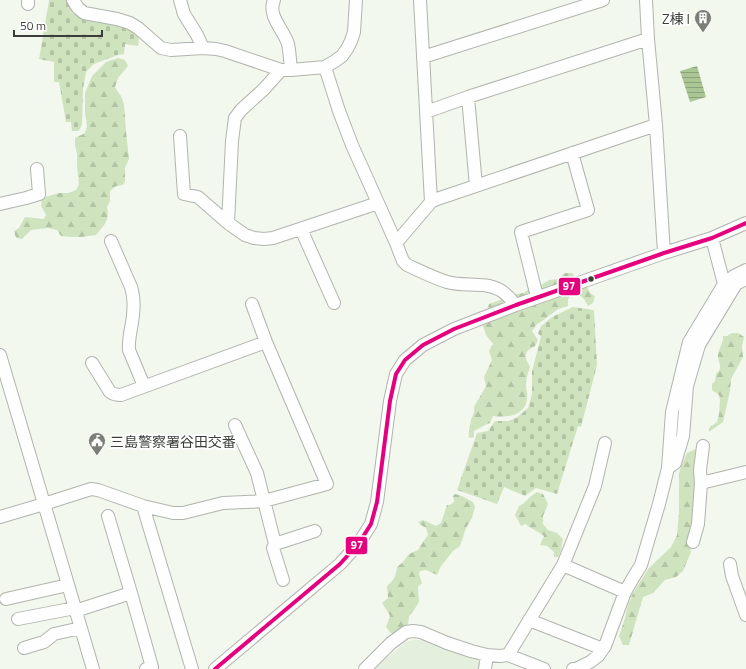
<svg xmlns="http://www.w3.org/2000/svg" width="746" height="669" font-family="'Titillium Web','Noto Sans JP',sans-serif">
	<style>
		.built { fill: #e5efde }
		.forest { fill: url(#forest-firs) }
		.cemetery { fill: url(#cemetery-stones) }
		.water { fill: url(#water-rules) }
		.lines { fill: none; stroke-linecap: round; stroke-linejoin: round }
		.minor-casing { stroke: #b1b4ae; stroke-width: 14 }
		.minor { stroke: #fdfefd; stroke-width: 12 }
		.bus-1-casing { stroke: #fff; stroke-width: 7 }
		.bus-1 { stroke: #e5007d; stroke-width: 4 }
		.bus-dot { fill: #3b3e38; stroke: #fff; stroke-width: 1.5 }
		.labels { text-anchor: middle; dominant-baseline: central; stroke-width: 3.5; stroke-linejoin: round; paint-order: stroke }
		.poi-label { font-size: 14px; fill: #3b3e38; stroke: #fff; text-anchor: end }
		.line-badge { stroke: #fff; stroke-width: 1.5 }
		.badge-label { font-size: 11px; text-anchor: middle; font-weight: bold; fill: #fff }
	</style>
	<defs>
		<pattern id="forest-firs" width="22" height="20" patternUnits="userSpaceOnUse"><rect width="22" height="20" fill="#cfe3bf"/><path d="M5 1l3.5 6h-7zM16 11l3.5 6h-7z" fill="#b3c4a5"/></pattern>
		<pattern id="cemetery-stones" width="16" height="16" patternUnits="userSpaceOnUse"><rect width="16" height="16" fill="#cfe3bf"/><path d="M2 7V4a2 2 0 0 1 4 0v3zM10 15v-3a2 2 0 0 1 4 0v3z" fill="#b3c4a5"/></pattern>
		<pattern id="water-rules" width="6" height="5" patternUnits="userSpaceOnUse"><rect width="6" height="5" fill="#abc695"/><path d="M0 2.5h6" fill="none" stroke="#8ca27b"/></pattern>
	</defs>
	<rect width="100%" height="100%" fill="#f3f8ef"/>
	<path class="built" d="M413,640H423L483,659L482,669H374L406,642Z"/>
	<path class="forest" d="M118,58L125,60L128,66L118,78L115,87L118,92L121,96L124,104L126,131L129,159L125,168V182L123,185L116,186L110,191V201L107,207C110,221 104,225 96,235C84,237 73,238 61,236L57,230L48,228L31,230L22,239L16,238L14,231L19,228L25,217L44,219L46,215L41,206L42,198L59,193H68L76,190L79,184L77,167V154L75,145V138L85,133L87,126L85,113V93L92,76L106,62Z
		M565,273H572L582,286L587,287L590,293L595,296L593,303L588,306L584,299L578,294H572L568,299V306L558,309L545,319L536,325L532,331L538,340L535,346C523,352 524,356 530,367C528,373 526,379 526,385C526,389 528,394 527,398C526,416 507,418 493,416L490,423L485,425L474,431V437L469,438C468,432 470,426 471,420C473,415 475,412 474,407L486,386L484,377L492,360L489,351L493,344L486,335L483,326C488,320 486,312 489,304L517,294L524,293L529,289L543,284L549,280L558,279Z
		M732,333H738L744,337L742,346L743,357L731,379L730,391L723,422L709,432V428L717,422L719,414L720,400L719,395L712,390V384L715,381L716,374C724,367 718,364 718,356C718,349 724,343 723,336H727Z
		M696,449L700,452L696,504L689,541L691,552L683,571L676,577L665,580L653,593L643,597L629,645H623L619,636L625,618L628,604L630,601L632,595L639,583L649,568L671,547L677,535L679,511V474L681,466L687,453Z
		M537,492L543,494L548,504L543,516V524L548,530L557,533L563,539L561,550L558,557H554V552L547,546L540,545L544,536C538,531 531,529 525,524L521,526L515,515L519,506L524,503L531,496Z
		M455,494C462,495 467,499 473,502L475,507L472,518L466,528L460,546L453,551L441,566L437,575L426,570L420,571L419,574L422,583L418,587L419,602L414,610L409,616L408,625L405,627L398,634L391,633L386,627L390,616L386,609L382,603L388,598L387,586C394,580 396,576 397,567L402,563L409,554L418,550L423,542L428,535L426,528L421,525L418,522L423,520L436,526L441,523L447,505H450L454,502L453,496Z"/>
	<path class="cemetery" d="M49,0H67L73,14L85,18L126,28L139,37L138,46L125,44L124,54L118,55L94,64L86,72L83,89L82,124L79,131H72L71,122H66L59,82H54V62L39,59Z
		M573,307L594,310L597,365L581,427L578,426L557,494L536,488L525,496L504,487L497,504L457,490L477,433L488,431L495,421H508L516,418L528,408L532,394V371L541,337L538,333L541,326L552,317Z"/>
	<path class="water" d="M697,66L706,97L690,102L680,71Z"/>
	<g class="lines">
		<defs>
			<path id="minor" d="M73,0L78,8L84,13L117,19L130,23L138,28L161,48L171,50L203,48L216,49L225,51L281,70H291L325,67L335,61L342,56L347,49L351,41L354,32L356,0
				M180,0L184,14L197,35L203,48
				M274,0C267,16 284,30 288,44C290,53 290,62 291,70
				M420,0L431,202
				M646,0L648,39L656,125L664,253
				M28,4V0
				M423,57L603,0
				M325,67L339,111L352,145L396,243L403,261L407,265C420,271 434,278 447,282C464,287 484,281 500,290C506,293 511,300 516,305
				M468,97L476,186
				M426,112L468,97L648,39
				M180,136L184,194L198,197L228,223L245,235L254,238L264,239L273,238L378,203
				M0,204L26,198L39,194L37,169
				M228,223L232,141L235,118L241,110L264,89L281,70
				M301,229L334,303
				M712,238L724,284
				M111,241L131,287C134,296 134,306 133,315C132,327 128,338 129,350L144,386
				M396,243L431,202L437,199L656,125
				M537,297L521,232L588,210L572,153
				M0,355L93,669
				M92,363L110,392C114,395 117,395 121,395L266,342
				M235,425L257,473L275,544L273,548L283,580
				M671,466L675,463L683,436L687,386L699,345L736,284L746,279
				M701,483L746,472
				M143,506L192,669
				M108,516L131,593L152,667L146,669
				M0,517L44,504L91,489L98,490L143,506L173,513H183L223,503L264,501L327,484L266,342L252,304
				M693,542L698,524L701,483L700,470L703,446
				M275,544L315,531
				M730,564L732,576L746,615
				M563,565L625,592
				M6,599L68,585
				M75,611L131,593
				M18,619L75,608
				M529,620L603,649
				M24,648L44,642L54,634L81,628
				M508,655L563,565L595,486L605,443
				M215,669L340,564L359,543L371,524L377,502L390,401L396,374L405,360L423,345L454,329L516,305L664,253L712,238L746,223
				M365,669L391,643L406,632L413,631L421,632L447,643L471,651L487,655L500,656L508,655L544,669
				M485,669L487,655
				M573,669H576L590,662L598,656L605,646L625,592L633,578L641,565L659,504L668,468L672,412L689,342L724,284L734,276L746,270"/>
		</defs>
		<use href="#minor" class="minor-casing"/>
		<use href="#minor" class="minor"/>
		<defs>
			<path id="bus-1" d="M215,669L340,564L359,543L371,524L377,502L390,401L396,374L405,360L423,345L454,329L516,305L664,253L712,238L746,223"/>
		</defs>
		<use href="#bus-1" class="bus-1-casing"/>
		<use href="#bus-1" class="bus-1"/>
	</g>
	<defs>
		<symbol id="building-pin" viewBox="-11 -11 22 30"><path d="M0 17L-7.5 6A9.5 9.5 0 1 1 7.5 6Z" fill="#7b7f78" stroke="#fff"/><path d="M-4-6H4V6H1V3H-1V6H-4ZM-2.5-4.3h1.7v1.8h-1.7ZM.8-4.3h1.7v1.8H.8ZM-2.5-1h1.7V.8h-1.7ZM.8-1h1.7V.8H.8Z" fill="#fff"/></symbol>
		<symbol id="civic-pin" viewBox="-11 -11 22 30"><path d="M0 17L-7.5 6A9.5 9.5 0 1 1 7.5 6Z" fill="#7b7f78" stroke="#fff"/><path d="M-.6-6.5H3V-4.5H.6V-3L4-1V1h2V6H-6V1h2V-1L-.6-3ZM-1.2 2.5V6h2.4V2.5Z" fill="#fff"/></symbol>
	</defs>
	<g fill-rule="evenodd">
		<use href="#building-pin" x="693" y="8" width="20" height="27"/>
		<use href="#civic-pin" x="87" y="431" width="20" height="27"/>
	</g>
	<circle class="bus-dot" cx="591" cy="279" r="3.5"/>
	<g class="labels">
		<g class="poi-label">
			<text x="690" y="18">Z棟 I</text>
			<text x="110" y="441" text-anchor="start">三島警察署谷田交番</text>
		</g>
	</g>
	<g class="line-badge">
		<rect x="558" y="277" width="23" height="19" rx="4" fill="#e5007d"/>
		<rect x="345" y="536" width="23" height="19" rx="4" fill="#e5007d"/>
	</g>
	<g class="badge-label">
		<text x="569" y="290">97</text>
		<text x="357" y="549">97</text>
	</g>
	<path d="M14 30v6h88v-6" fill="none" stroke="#3b3e38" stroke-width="2"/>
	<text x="20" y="30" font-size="12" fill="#3b3e38" stroke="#ffffff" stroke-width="3" paint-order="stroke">50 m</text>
</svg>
